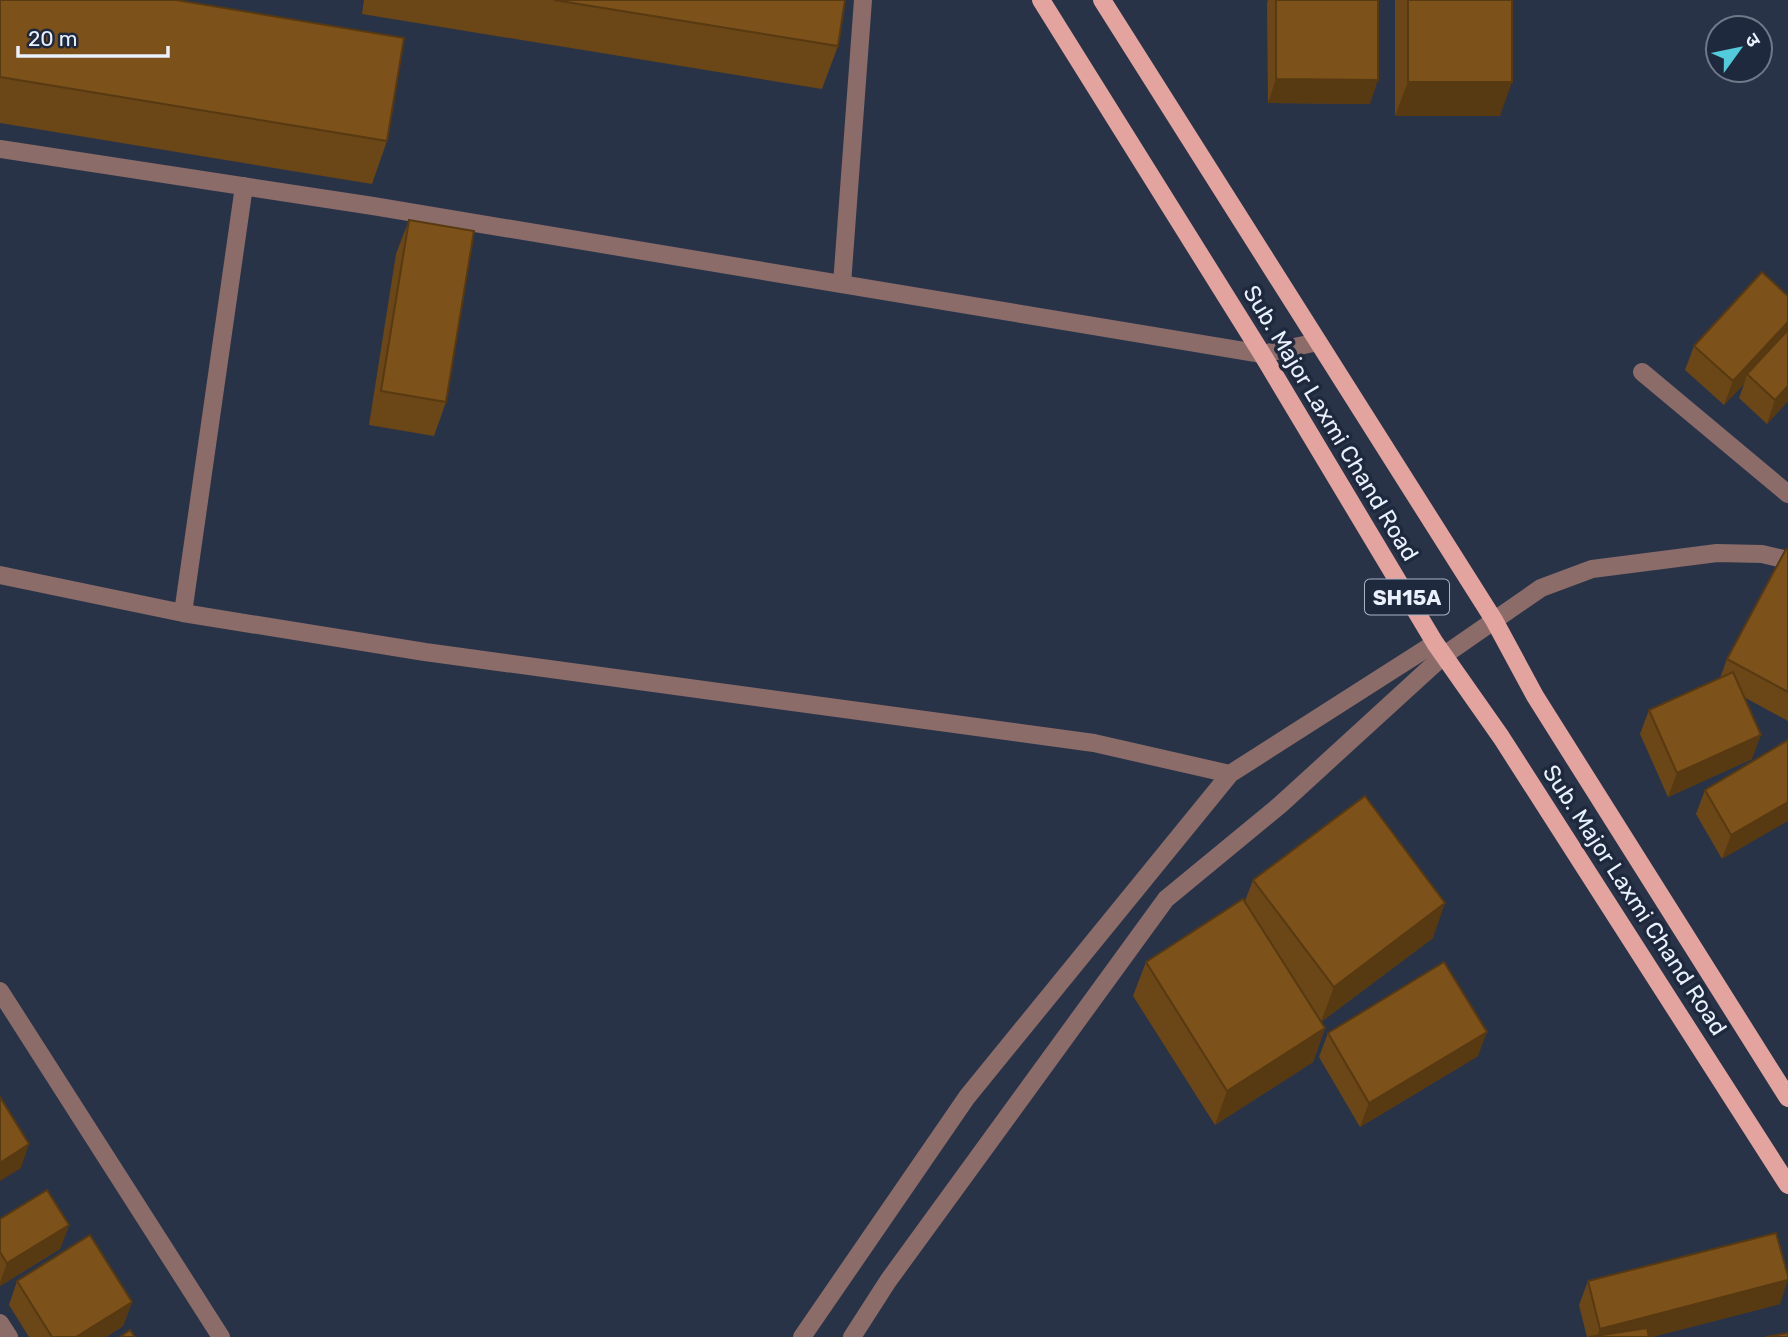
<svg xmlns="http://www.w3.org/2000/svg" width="1788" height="1337" font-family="Rubik,'Noto Sans Devanagari',sans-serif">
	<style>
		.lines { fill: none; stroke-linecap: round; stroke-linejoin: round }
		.service { stroke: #8b6c69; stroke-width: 18 }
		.minor { stroke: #8b6c69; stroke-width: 18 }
		.primary { stroke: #e3a39e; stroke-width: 18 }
		.wall { fill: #6b4616 }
		.shaded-wall { fill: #573912 }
		.building { fill: #7c511a; stroke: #573912; stroke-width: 2 }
		.labels { text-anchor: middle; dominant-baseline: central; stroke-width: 7; stroke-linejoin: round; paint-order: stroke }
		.shield { fill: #1f293d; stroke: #acb4c4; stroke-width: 2 }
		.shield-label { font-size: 21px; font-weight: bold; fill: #e9f0fe }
		.street-label { font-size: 23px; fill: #e9f0fe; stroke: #1f293d }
	</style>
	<rect width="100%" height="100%" fill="#293348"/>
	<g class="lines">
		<path class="service" d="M0,149L373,206L1262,354L1318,342
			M842,284L863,0
			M0,575L183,613L425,652L1094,743L1230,774
			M183,613L244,186
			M0,991L221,1337
			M802,1337L967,1097L1230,774L1435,643"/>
		<path class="minor" d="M1642,372L1788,494
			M0,1323L9,1337
			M852,1337L888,1281L1166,899L1280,805L1443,656L1541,588L1592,569L1717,553L1762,554L1788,560"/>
		<path class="primary" d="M1041,0L1262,354L1435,643L1501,737L1788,1185
			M1102,0L1494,620L1535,696L1788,1098"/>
	</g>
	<path class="wall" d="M0,0L387,141L372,184L0,123Z
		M364,0H845L838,46L822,89L362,14Z
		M1268,0H1378L1370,104L1268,103L1267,3Z
		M1395,0H1512L1500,116H1395Z
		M409,220L446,402L434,436L369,425L396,254Z
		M1788,296V401L1767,424L1739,398L1744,384L1724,405L1685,370L1694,346Z
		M1788,550V721L1744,697L1752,759L1668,797L1640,734L1649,710L1720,678L1727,659Z
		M1788,740L1722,859L1696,814L1705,790Z
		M1253,880L1433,938L1321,1022L1325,1028L1313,1062L1215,1125L1133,996L1146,962L1245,901Z
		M1328,1033L1478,1056L1360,1127L1319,1057Z
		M0,1219L69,1225L60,1249L0,1286Z
		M17,1281L132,1302L123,1326L106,1337H29L9,1305Z
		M1588,1281L1780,1304L1652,1337H1587L1579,1305Z"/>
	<path class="shaded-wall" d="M1276,79L1378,80L1370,104L1268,103Z
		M1408,82H1512L1500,116H1395Z
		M1788,322V337L1747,374L1744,384L1724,405L1733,381Z
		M1788,386V401L1767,424L1775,400Z
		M1761,735L1752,759L1668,797L1677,773Z
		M1788,802V821L1722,859L1731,835Z
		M1445,903L1433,938L1321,1022L1334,987Z
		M1325,1028L1313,1062L1215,1125L1227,1091Z
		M1487,1032L1478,1056L1360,1127L1369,1103Z
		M29,1144L21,1168L0,1181V1163Z
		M69,1225L60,1249L0,1286V1283L7,1263Z
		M1788,1280L1780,1304L1652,1337H1597L1600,1329Z
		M132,1302L123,1326L106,1337H76Z"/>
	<path class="building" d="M0,0H176L404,38L387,141L0,77Z
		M554,0H845L838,46Z
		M1276,0H1378V80L1276,79Z
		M1408,0H1512V82H1408Z
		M409,220L474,231L446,402L381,391Z
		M1762,272L1788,296V322L1733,381L1694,346Z
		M1788,330V386L1775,400L1747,374Z
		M1786,549L1788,550V692L1727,659Z
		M1733,672L1761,735L1677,773L1649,710Z
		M1788,740V802L1731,835L1705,790Z
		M1365,796L1445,903L1334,987L1253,880Z
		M1243,899L1325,1028L1227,1091L1146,962Z
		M1444,962L1487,1032L1369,1103L1328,1033Z
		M0,1097L29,1144L0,1163Z
		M47,1190L69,1225L7,1263L0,1252V1219Z
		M1776,1233L1788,1276V1280L1600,1329L1588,1281Z
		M90,1235L132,1302L76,1337H52L17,1281Z
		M1647,1328L1649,1337H1589Z
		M130,1330L135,1337H120Z
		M1788,1333V1337H1766Z"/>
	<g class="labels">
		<rect class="shield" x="1365" y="579.5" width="84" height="35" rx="5"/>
		<g class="shield-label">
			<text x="1407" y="597">SH15A</text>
		</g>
		<g class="street-label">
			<text transform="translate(1331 423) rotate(59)">Sub. Major Laxmi Chand Road</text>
			<text transform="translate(1635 900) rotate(57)">Sub. Major Laxmi Chand Road</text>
		</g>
	</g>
	<g transform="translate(1739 49) rotate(57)"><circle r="33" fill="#1f293d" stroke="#70798a" stroke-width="2"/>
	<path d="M0-5L12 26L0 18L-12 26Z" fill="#52cbda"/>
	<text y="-10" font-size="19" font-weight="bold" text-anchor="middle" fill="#e9f0fe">उ</text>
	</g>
	<path d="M18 46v10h150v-10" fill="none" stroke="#e9f0fe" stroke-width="3.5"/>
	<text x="28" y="46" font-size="21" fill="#e9f0fe" stroke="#1f293d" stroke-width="5" paint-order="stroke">20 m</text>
</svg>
